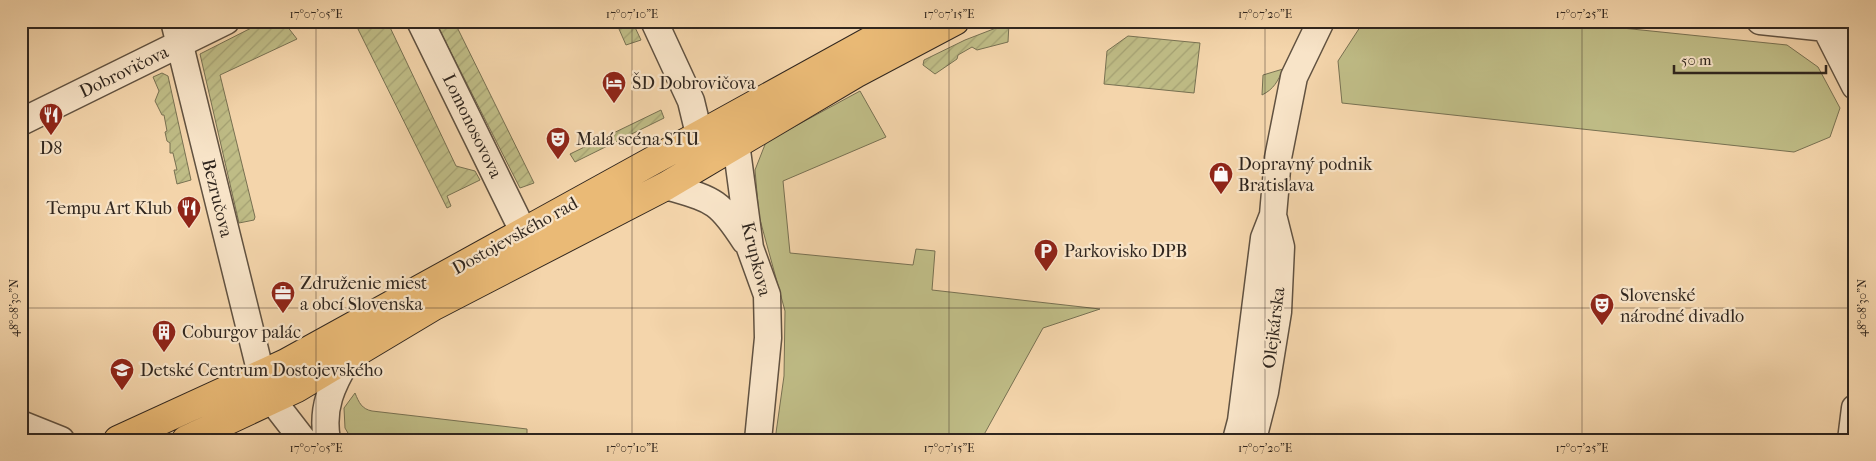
<svg xmlns="http://www.w3.org/2000/svg" width="1876" height="461" font-family="'IM FELL French Canon',serif">
	<style>
		.grass { fill: #bfbc86; stroke: #787152 }
		.garden { fill: url(#garden-furrows); stroke: #787152 }
		.lines { fill: none; stroke-linecap: round; stroke-linejoin: round }
		.minor-casing { stroke: #615241; stroke-width: 29 }
		.major-casing { stroke: #30261e; stroke-width: 30 }
		.minor { stroke: #f8e4c8; stroke-width: 26 }
		.major { stroke: #eaba76; stroke-width: 28 }
		.ticks { fill: none; stroke: #30261e; stroke-width: 1; stroke-opacity: 0.45 }
		.labels { text-anchor: middle; dominant-baseline: central; stroke-width: 4.5; stroke-linejoin: round; paint-order: stroke }
		.street-label { font-size: 18px; fill: #30261e; stroke: #f8e4c8 }
		.poi-label { font-size: 18px; fill: #30261e; stroke: #f8e4c8; text-anchor: start }
		.neatline { fill: none; stroke: #30261e; stroke-width: 2 }
		.ticks-label { font-size: 12px; text-anchor: middle; fill: #30261e }
	</style>
	<defs>
		<pattern id="garden-furrows" width="10" height="10" patternUnits="userSpaceOnUse" patternTransform="scale(1.25)"><rect width="10" height="10" fill="#bfbc86"/><path d="M-1 1l2-2M0 10L10 0M9 11l2-2" fill="none" stroke="#a4a173"/></pattern>
	</defs>
	<rect width="100%" height="100%" fill="#f4d5ab"/>
	<filter id="stains"><feTurbulence type="fractalNoise" baseFrequency=".004" numOctaves="4"/><feColorMatrix values="0 0 0 0 .2 0 0 0 0 .09 0 0 0 0 .02 0 0 0 .5 -.17"/></filter>
	<radialGradient id="worn" r=".72"><stop offset=".6" stop-color="#630" stop-opacity="0"/><stop offset="1" stop-color="#630" stop-opacity=".3"/></radialGradient>
	<path class="grass" d="M1364,21H1554L1787,45L1818,67L1840,108L1830,137L1794,152L1342,103L1338,61Z
		M1283,69C1278,81 1274,89 1262,95L1263,75Z
		M860,91L886,137L783,181L790,253L913,265L916,249L935,251L932,290L1100,309L1043,328L981,440H775L784,376L785,311L759,216L755,170L766,142Z
		M355,393C359,403 362,409 372,411L527,429V440H352L345,428L344,408Z"/>
	<path class="garden" d="M265,21H283L297,39L220,75L255,217L254,220L239,223L200,54Z
		M354,21H387L456,166L475,171L480,180L447,196L451,206L447,208Z
		M435,21H454L534,183L520,188Z
		M611,21H632L641,40L626,45L619,29Z
		M1009,23L1008,42L977,50L972,47L958,55L957,59L935,74L923,65L924,60L965,40Z
		M1128,36L1200,43L1194,93L1104,84L1107,51Z
		M162,73L168,76L191,180L177,184L174,170H177L173,153H170V143L167,141L165,132L167,131L164,115H162L155,101L159,91L153,77Z
		M661,110L664,118L575,162L570,154Z"/>
	<g class="lines">
		<defs>
			<path id="minor" d="M174,21L261,374L272,400L303,440
				M420,21L523,231
				M654,21L691,101L699,134L693,156
				M1760,21L1855,31
				M1822,21L1855,86
				M21,122L226,21
				M740,124L736,143L750,248L767,295L768,338L758,440
				M666,186C713,200 718,199 745,241
				M21,424L61,440
				M1253,439L1265,392L1278,312L1281,247L1274,219
				M327,440C321,408 332,385 348,358
				M1236,440L1241,421L1264,238L1273,215L1278,158L1294,77L1321,21
				M1851,440L1855,408"/>
			<path id="major" d="M118,440L286,363L906,21
				M186,440L297,388L434,306L666,186L855,74L955,21"/>
		</defs>
		<use href="#minor" class="minor-casing"/>
		<use href="#major" class="major-casing"/>
		<use href="#minor" class="minor"/>
		<use href="#major" class="major"/>
	</g>
	<path class="ticks" d="M316,21V440M632,21V440M949,21V440M1265,21V440M1582,21V440M21,308H1855"/>
	<defs>
		<symbol id="hotel-pin" viewBox="-11 -11 22 30"><path d="M0 17L-7.5 6A9.5 9.5 0 1 1 7.5 6Z" fill="#8f2418" stroke="#f8e4c8"/><path d="M-6-4.5h1.5V1H6V5H4.5V3h-9V5H-6ZM-4 0a1.8 1.8 0 1 1 3.6 0ZM.5 0V-2.5h3Q6-2.5 6 0Z" fill="#fff"/></symbol>
		<symbol id="restaurant-pin" viewBox="-11 -11 22 30"><path d="M0 17L-7.5 6A9.5 9.5 0 1 1 7.5 6Z" fill="#8f2418" stroke="#f8e4c8"/><path d="M-5-6h1v4h1v-4h1v4h1v-4h1v5L-1.5 .5V6h-2V.5L-5-1ZM5-6V6H3V1.5H1.5Q1.5-4 5-6Z" fill="#fff"/></symbol>
		<symbol id="theatre-pin" viewBox="-11 -11 22 30"><path d="M0 17L-7.5 6A9.5 9.5 0 1 1 7.5 6Z" fill="#8f2418" stroke="#f8e4c8"/><path d="M-5-5.5Q0-4 5-5.5V0Q5 5 0 6Q-5 5-5 0ZM-3.3-2.5H-1v1.5H-3.3ZM1-2.5H3.3v1.5H1ZM-2.8 1Q0 5.5 2.8 1Z" fill="#fff"/></symbol>
		<symbol id="shop-pin" viewBox="-11 -11 22 30"><path d="M0 17L-7.5 6A9.5 9.5 0 1 1 7.5 6Z" fill="#8f2418" stroke="#f8e4c8"/><path d="M-5-2.5h2.3a2.7 3.5 0 0 1 5.4 0H5L5.5 6h-11ZM-1.5-2.5h3a1.5 2.3 0 0 0-3 0Z" fill="#fff"/></symbol>
		<symbol id="parking-pin" viewBox="-11 -11 22 30"><path d="M0 17L-7.5 6A9.5 9.5 0 1 1 7.5 6Z" fill="#8f2418" stroke="#f8e4c8"/><path d="M-3.5-5.5H1a3.5 3.5 0 0 1 0 7H-1V5.5H-3.5ZM-1-3.4V-.6H.8a1.4 1.4 0 0 0 0-2.8Z" fill="#fff"/></symbol>
		<symbol id="office-pin" viewBox="-11 -11 22 30"><path d="M0 17L-7.5 6A9.5 9.5 0 1 1 7.5 6Z" fill="#8f2418" stroke="#f8e4c8"/><path d="M-6-3h4V-5.5h4V-3h4V5H-6ZM-1-4.5V-3h2v-1.5ZM-6 0V1H6V0Z" fill="#fff"/></symbol>
		<symbol id="building-pin" viewBox="-11 -11 22 30"><path d="M0 17L-7.5 6A9.5 9.5 0 1 1 7.5 6Z" fill="#8f2418" stroke="#f8e4c8"/><path d="M-4-6H4V6H1V3H-1V6H-4ZM-2.5-4.3h1.7v1.8h-1.7ZM.8-4.3h1.7v1.8H.8ZM-2.5-1h1.7V.8h-1.7ZM.8-1h1.7V.8H.8Z" fill="#fff"/></symbol>
		<symbol id="school-pin" viewBox="-11 -11 22 30"><path d="M0 17L-7.5 6A9.5 9.5 0 1 1 7.5 6Z" fill="#8f2418" stroke="#f8e4c8"/><path d="M0-5L7-2L0 1L-7-2ZM-4 1L0 2.5L4 1V4Q0 6-4 4Z" fill="#fff"/></symbol>
	</defs>
	<g fill-rule="evenodd">
		<use href="#hotel-pin" x="600" y="69" width="28" height="38"/>
		<use href="#restaurant-pin" x="37" y="101" width="28" height="38"/>
		<use href="#theatre-pin" x="544" y="125" width="28" height="38"/>
		<use href="#shop-pin" x="1207" y="160" width="28" height="38"/>
		<use href="#restaurant-pin" x="175" y="194" width="28" height="38"/>
		<use href="#parking-pin" x="1032" y="237" width="28" height="38"/>
		<use href="#office-pin" x="269" y="279" width="28" height="38"/>
		<use href="#theatre-pin" x="1588" y="291" width="28" height="38"/>
		<use href="#building-pin" x="150" y="318" width="28" height="38"/>
		<use href="#school-pin" x="108" y="356" width="28" height="38"/>
	</g>
	<g class="labels">
		<g class="street-label">
			<text transform="translate(124 72) rotate(-26)">Dobrovičova</text>
			<text transform="translate(472 126) rotate(64)">Lomonosovova</text>
			<text transform="translate(217 198) rotate(76)">Bezručova</text>
			<text transform="translate(515 236) rotate(-29)">Dostojevského rad</text>
			<text transform="translate(756 259) rotate(76)">Krupkova</text>
			<text transform="translate(1274 328) rotate(-83)">Olejkárska</text>
		</g>
		<g class="poi-label">
			<text x="632" y="83">ŠD Dobrovičova</text>
			<text x="576" y="139">Malá scéna STU</text>
			<text x="51" y="148" text-anchor="middle">D8</text>
			<text x="1238" y="164">Dopravný podnik<tspan x="1238" dy="21">Bratislava</tspan></text>
			<text x="172" y="208" text-anchor="end">Tempu Art Klub</text>
			<text x="1064" y="251">Parkovisko DPB</text>
			<text x="300" y="283">Združenie miest<tspan x="300" dy="21">a obcí Slovenska</tspan></text>
			<text x="1620" y="295">Slovenské<tspan x="1620" dy="21">národné divadlo</tspan></text>
			<text x="182" y="332">Coburgov palác</text>
			<text x="140" y="370">Detské Centrum Dostojevského</text>
		</g>
	</g>
	<rect width="1876" height="461" fill="none" stroke="#f4d5ab" stroke-width="55"/>
	<path d="M1674 65v8h152v-8" fill="none" stroke="#30261e" stroke-width="2.5"/>
	<text x="1681" y="65" font-size="15" fill="#30261e" stroke="#f8e4c8" stroke-width="4" paint-order="stroke">50 m</text>
	<rect x="28" y="28" width="1820" height="406" class="neatline"/>
	<g class="ticks-label">
		<text x="316" y="18">17°07'05"E</text>
		<text x="632" y="18">17°07'10"E</text>
		<text x="949" y="18">17°07'15"E</text>
		<text x="1265" y="18">17°07'20"E</text>
		<text x="1582" y="18">17°07'25"E</text>
		<text transform="translate(14 308) rotate(-90)" y="4">48°08'30"N</text>
		<text transform="translate(1862 308) rotate(-90)" y="4">48°08'30"N</text>
		<text x="316" y="452">17°07'05"E</text>
		<text x="632" y="452">17°07'10"E</text>
		<text x="949" y="452">17°07'15"E</text>
		<text x="1265" y="452">17°07'20"E</text>
		<text x="1582" y="452">17°07'25"E</text>
	</g>
	<rect width="100%" height="100%" filter="url(#stains)"/>
	<rect width="100%" height="100%" fill="url(#worn)"/>
</svg>
